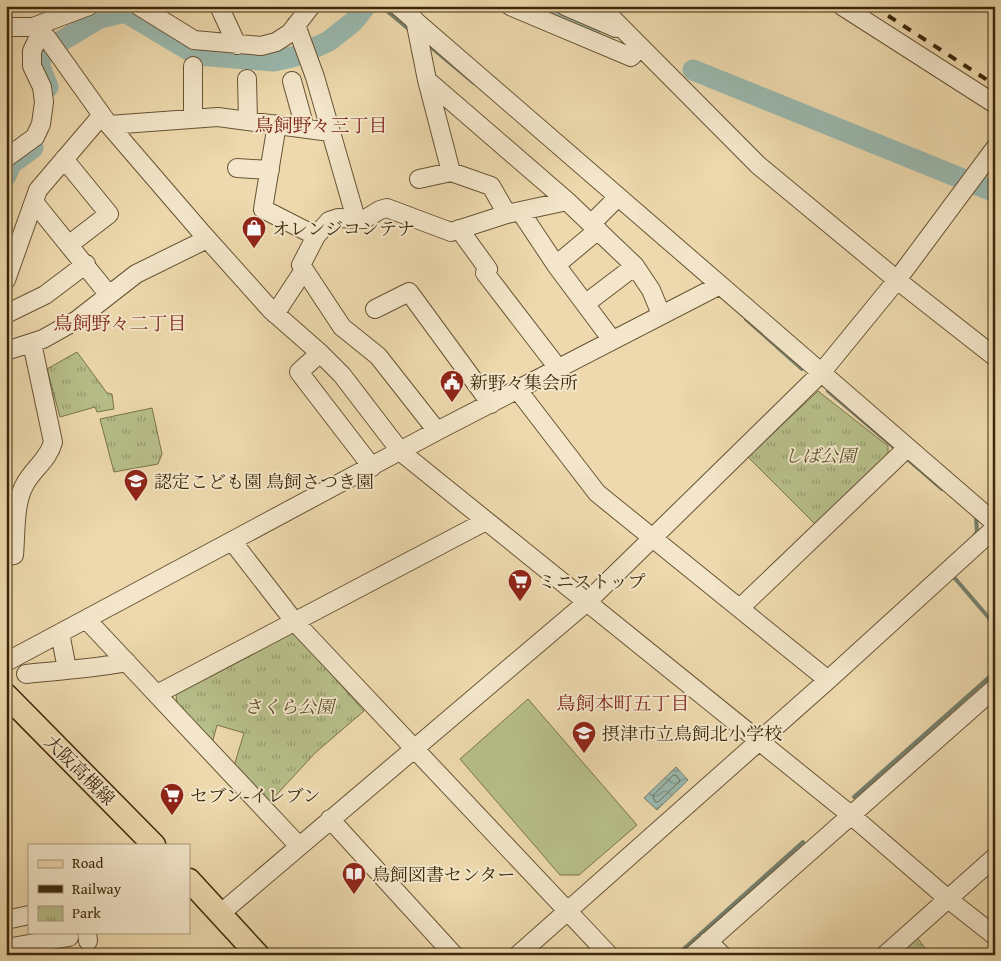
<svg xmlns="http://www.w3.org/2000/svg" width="1001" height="961" font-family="'Gentium Book Plus','Noto Serif JP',serif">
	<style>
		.park { fill: url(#park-tufts); stroke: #7a744a }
		.pitch { fill: #b7bf8a; stroke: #7a744a }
		.water { fill: url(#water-waves); stroke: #747f6d }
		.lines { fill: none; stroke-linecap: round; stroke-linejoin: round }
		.shore { stroke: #6b705d; stroke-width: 1 }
		.stream { stroke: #747f6d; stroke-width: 4 }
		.river { stroke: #9ab9af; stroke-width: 21 }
		.minor-casing { stroke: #685434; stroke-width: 20 }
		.major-casing { stroke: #3c280b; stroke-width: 25 }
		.minor { stroke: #f3e6ca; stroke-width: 18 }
		.major { stroke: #edd9ad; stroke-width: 22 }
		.rail { stroke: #3c280b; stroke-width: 4; stroke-dasharray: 9 9; stroke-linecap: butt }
		.labels { text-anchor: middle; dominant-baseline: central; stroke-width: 4; stroke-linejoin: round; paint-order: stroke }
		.poi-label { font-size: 18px; fill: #3c280b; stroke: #f3e6ca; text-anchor: start }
		.park-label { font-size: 18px; font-style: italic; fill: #5b4e2b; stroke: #f3e6ca }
		.street-label { font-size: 18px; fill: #3c280b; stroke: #f3e6ca }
		.neighbourhood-label { font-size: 19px; fill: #7a1f14; stroke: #f3e6ca }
	</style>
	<defs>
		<pattern id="park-tufts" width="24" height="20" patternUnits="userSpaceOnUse" patternTransform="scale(1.25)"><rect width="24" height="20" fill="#b7bf8a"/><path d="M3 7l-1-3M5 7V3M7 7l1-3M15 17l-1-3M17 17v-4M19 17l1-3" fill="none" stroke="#969b6f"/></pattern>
		<pattern id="water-waves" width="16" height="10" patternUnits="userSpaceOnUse" patternTransform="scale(1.25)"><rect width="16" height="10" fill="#9ab9af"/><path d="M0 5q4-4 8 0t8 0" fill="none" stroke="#7f968d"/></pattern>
	</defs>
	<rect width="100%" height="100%" fill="#edd9ad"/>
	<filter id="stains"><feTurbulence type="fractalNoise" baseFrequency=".004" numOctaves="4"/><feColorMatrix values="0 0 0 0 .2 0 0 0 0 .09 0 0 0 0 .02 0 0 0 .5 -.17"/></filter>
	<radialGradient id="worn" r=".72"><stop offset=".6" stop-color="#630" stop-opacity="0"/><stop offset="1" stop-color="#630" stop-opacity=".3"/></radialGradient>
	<path class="park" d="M77,352L107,393L112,394L114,409L97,412L95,407L60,417L47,369Z
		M818,391L888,446V455L816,525L748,457Z
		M152,408L162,454L158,464L114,472L100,419Z
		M291,633L299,638L364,711L315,753L269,803L234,766L244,733L217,725L212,744C201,732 171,710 177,692L287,634Z
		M916,936L930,955H895Z"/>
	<path class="pitch" d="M528,699L637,825L579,875H560L460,759Z"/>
	<path class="water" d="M676,767L688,780L657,810L644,798Z"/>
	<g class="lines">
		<path class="shore" d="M674,775L677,776L680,781L658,802H655L653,796Z"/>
		<path class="stream" d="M381,6L411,31
			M426,43L474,83
			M746,319L802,369
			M828,391L897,450
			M904,456L942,489
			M974,536L977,532L976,518
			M953,576L995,625
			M854,797L995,672
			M677,955L803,842"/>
		<path class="river" d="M539,6L591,27
			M693,70L995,192
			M48,87L40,67L41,53L100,18L125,12L197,55L274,61L296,56L329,41L353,22L366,6
			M6,176L11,164L33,148"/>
		<defs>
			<path id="minor" d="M139,6L194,40L261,46L276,42L290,33L311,6
				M219,6L237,45
				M398,6L995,523
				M510,6L631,57L641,47
				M565,6L616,28
				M600,6L758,165L897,280L995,357
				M842,6L995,104
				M415,20L427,80L451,172
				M296,25L315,77L356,219
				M6,27H33L89,6
				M33,27L47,38L109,125L202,233L271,310L320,353L342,375L401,452L852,816L948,899L995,936
				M193,66V119
				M247,79L248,121
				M427,80L567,201L635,266L651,290L661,314
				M292,81L305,128
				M277,124L263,209L316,236L329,221L338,218L365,219L380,210L387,208L451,232L507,214L567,201
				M109,125L218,117L330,132
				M6,158L35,137L41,124L44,102L42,87L32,66V51L41,32
				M64,159L109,214L70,244
				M237,168L270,170
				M419,179L451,172L491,186L507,214
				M34,202L109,295
				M520,211L556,265L612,340
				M592,223L618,197
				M459,229L488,269L485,273L558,368
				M316,236L301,265L342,327L378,356L437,431
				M556,265L598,230
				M6,280L38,190L102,115
				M585,304L635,266
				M375,309L409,292L491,404
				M6,314L45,295L86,264
				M275,314L304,270
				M6,351L43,339L77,320L136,274L207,239
				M320,353L299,372L372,467
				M517,389L597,493L828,680
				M232,541L294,621L609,955
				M6,556L14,555C16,533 14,503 25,484C33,469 49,459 53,442L32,343
				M740,608L907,448
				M86,619L299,846
				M60,633L67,669
				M6,662L437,431L720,285
				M26,674C60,670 93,669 127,662
				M157,694L486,521
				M330,819L454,955
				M221,913L587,602L821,373L897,280L995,148
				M6,920L29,915
				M87,932L88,941
				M708,941L722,955
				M6,948L69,937
				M518,955L828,680L995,528
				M693,955L995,688
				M885,955L995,857"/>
			<path id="major" d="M6,695L154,845
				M189,880L258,955"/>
		</defs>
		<use href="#minor" class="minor-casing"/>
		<use href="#major" class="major-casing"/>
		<use href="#minor" class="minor"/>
		<use href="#major" class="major"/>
		<path class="rail" d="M873,6L995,85"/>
	</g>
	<defs>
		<symbol id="shop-pin" viewBox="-11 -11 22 30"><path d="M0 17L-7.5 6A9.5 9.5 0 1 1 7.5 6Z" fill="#8f2418" stroke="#f3e6ca"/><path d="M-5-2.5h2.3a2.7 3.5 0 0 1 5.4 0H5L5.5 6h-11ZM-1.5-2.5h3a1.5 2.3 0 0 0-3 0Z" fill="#fff"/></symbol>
		<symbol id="civic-pin" viewBox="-11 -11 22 30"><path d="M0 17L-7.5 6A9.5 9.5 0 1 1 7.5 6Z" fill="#8f2418" stroke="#f3e6ca"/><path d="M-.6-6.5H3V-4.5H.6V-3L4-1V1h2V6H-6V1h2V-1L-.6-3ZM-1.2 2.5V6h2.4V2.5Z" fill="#fff"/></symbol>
		<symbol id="school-pin" viewBox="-11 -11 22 30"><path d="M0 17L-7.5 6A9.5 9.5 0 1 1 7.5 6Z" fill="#8f2418" stroke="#f3e6ca"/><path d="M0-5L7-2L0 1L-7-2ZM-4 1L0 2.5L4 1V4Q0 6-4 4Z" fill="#fff"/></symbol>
		<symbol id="supermarket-pin" viewBox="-11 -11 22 30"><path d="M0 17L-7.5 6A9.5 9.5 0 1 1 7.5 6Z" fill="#8f2418" stroke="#f3e6ca"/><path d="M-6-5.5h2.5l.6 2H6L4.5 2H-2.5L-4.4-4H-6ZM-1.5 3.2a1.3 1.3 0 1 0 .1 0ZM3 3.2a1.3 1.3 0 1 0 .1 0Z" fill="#fff"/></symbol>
		<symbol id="library-pin" viewBox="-11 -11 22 30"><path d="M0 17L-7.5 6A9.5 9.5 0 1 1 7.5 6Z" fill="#8f2418" stroke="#f3e6ca"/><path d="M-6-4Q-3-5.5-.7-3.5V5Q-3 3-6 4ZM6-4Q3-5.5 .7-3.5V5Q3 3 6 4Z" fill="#fff"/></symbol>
	</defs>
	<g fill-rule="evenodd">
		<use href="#shop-pin" x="240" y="214" width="28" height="38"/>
		<use href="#civic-pin" x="438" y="368" width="28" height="38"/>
		<use href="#school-pin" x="122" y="467" width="28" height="38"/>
		<use href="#supermarket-pin" x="506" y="567" width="28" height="38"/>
		<use href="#school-pin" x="570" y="719" width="28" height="38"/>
		<use href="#supermarket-pin" x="158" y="781" width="28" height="38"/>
		<use href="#library-pin" x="340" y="860" width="28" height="38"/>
	</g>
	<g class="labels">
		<g class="poi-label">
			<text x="272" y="228">オレンジコンテナ</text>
			<text x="470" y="382">新野々集会所</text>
			<text x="154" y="481">認定こども園 鳥飼さつき園</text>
			<text x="538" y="581">ミニストップ</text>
			<text x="602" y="733">摂津市立鳥飼北小学校</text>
			<text x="190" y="795">セブン-イレブン</text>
			<text x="372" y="874">鳥飼図書センター</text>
		</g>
		<g class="park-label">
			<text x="820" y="455">しば公園</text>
			<text x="289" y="706">さくら公園</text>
		</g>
		<g class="street-label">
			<text transform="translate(80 770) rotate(45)">大阪高槻線</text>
		</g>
		<g class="neighbourhood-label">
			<text x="321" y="125">鳥飼野々三丁目</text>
			<text x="120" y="323">鳥飼野々二丁目</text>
			<text x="623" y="703">鳥飼本町五丁目</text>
		</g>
	</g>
	<rect width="1001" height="961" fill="none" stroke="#edd9ad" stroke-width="25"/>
	<rect x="8" y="8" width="986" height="946" fill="none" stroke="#3c280b" stroke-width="2.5"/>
	<rect x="12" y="12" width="976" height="936" fill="none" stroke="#3c280b"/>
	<rect x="28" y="844" width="162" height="90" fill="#f3e6ca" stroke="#aa9a7e"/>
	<rect x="38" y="860" width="25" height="8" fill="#edd9ad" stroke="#aa9a7e"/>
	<text x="72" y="868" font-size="15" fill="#3c280b">Road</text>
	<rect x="38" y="885" width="25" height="8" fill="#3c280b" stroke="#aa9a7e"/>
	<text x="72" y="894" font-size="15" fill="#3c280b">Railway</text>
	<rect x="38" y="906" width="25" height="15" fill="url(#park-tufts)" stroke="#aa9a7e"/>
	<text x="72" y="918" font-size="15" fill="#3c280b">Park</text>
	<rect width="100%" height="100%" filter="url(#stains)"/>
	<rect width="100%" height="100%" fill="url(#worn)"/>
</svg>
